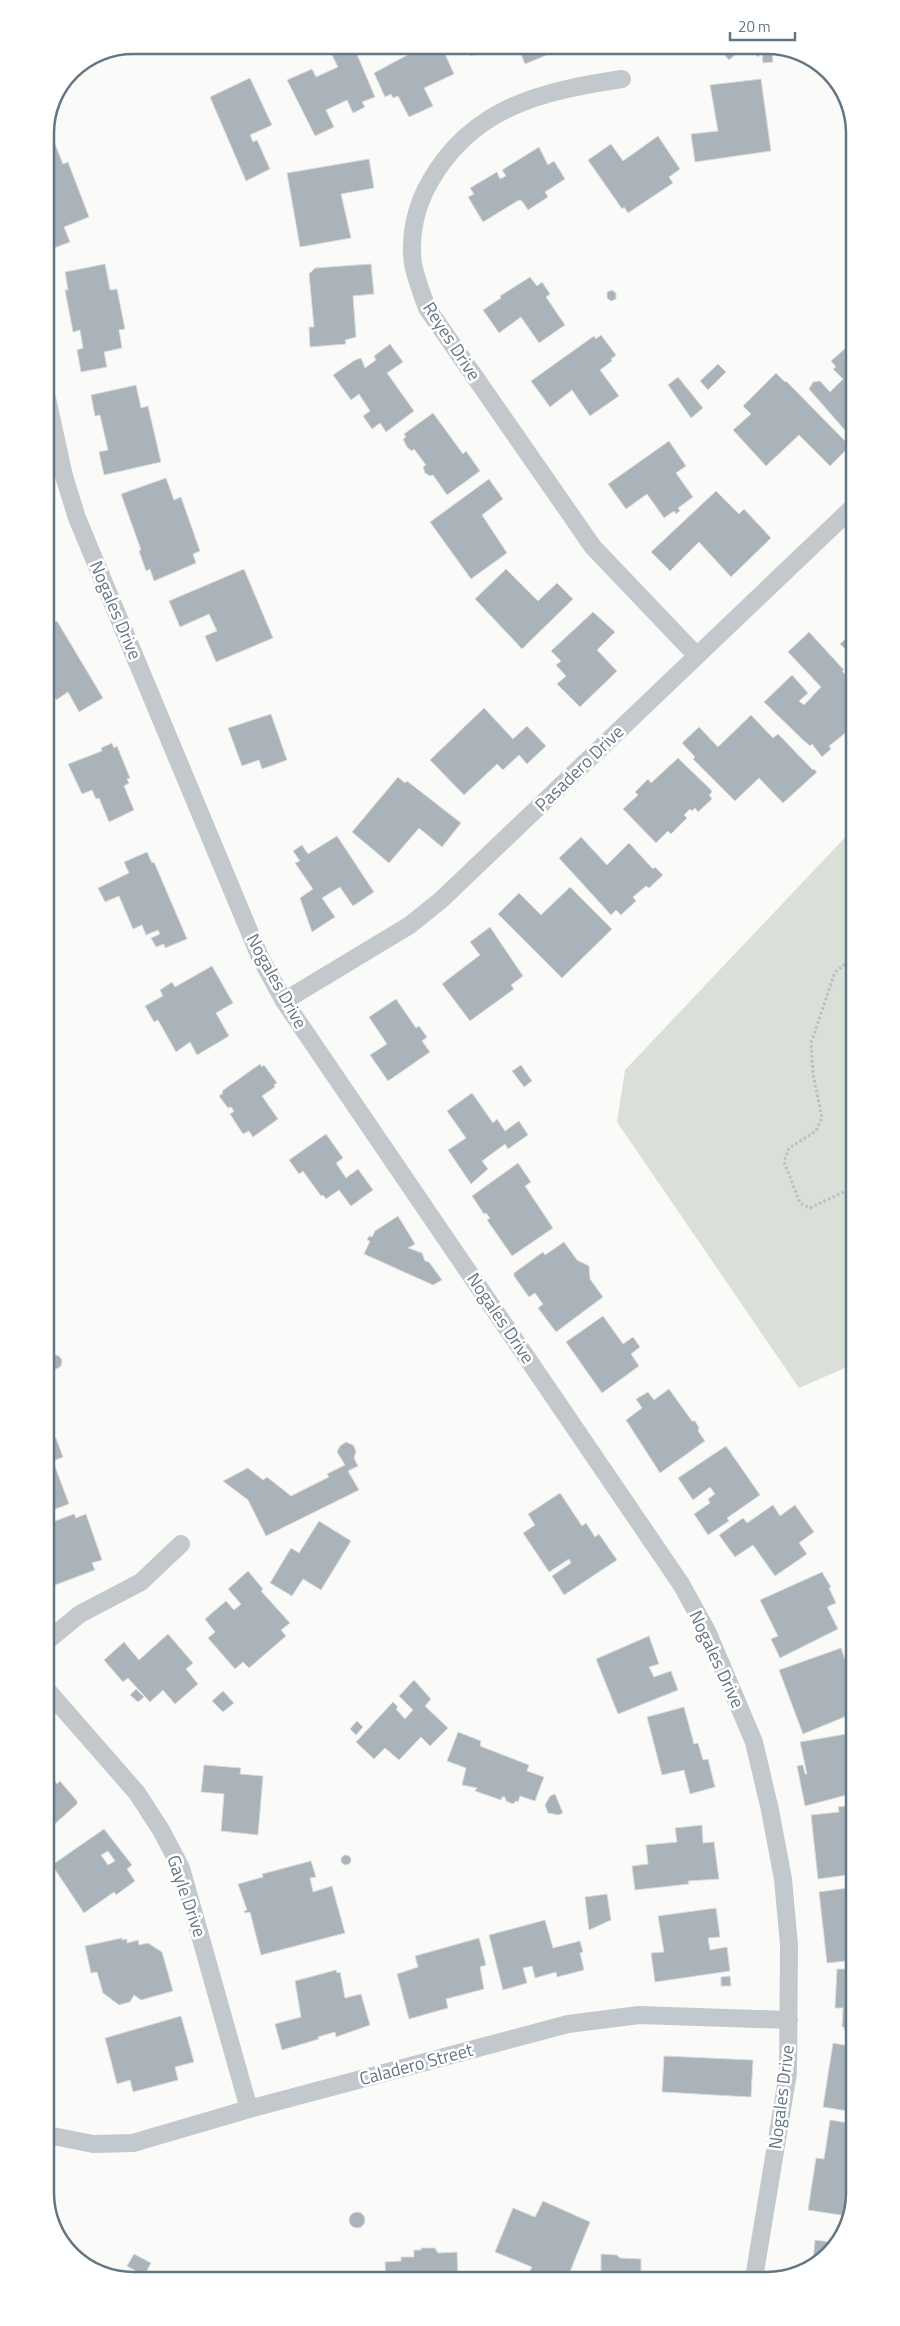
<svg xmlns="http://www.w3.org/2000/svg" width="900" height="2326" font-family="'Titillium Web',sans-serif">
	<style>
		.green { fill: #dadfd7 }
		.building { fill: #aab3b9; stroke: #dcdcda; fill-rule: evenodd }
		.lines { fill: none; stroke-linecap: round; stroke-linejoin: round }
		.path { stroke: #bbbfc2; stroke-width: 3; stroke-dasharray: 2.5 2.5; stroke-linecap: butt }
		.minor { stroke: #c3c8cc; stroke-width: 18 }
		.labels { text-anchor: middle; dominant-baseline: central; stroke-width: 5; stroke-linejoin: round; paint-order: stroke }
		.street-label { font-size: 18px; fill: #657683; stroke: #fff }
		.rim { fill: none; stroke: #657683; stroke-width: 2.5 }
	</style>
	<rect width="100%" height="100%" fill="#fafaf8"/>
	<path class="green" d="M853,829L854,1364L799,1388L617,1122L625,1070Z"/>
	<path class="building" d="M353,45L375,97L362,102L365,107L353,113L347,100L326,110L334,127L315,136L287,80L312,69L316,77L338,67L332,55Z
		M426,45H441L454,74L424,88L433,106L409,117L398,96L393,98L391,94L385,97L374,73Z
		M467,45H495L471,56Z
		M517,45H549L552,53L525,64Z
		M716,45H747L729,60Z
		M756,45L764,49L758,57L751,51Z
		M772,52L773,62L763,63L762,53Z
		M250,78L272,125L250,135L253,142L257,140L270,169L246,181L210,97Z
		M761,79L771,151L695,162L691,134L718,131L710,85Z
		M658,136L680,169L669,177L673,183L628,213L624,207L622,209L588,160L611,144L623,161Z
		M53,139L63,164L68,162L89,217L64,227L70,242L46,251L45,142Z
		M539,147L548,165L554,161L565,179L545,192L548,197L528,210L522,201L519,200L483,222L468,197L474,194L470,188L497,172L500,179L506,176L502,170Z
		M369,159L374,188L341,194L351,238L300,247L287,173Z
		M105,264L110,290L117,289L125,329L119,330L122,348L104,352L107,367L81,372L77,350L83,348L80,330L73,332L65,290H68L65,272Z
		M371,264L374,294L353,296L356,337L345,340L346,344L310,347L309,327H314L309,274L315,268Z
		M530,277L537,286L542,282L550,294L546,297L565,325L539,343L521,317L499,333L483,310L501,298L500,296Z
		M612,290L616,293V299L611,301L607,298V292Z
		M601,335L616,355L611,359L612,361L600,370L619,396L590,416L572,390L550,407L531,381L594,336L596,339Z
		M390,344L403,362L387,373L414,411L386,432L380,423L372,429L363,416L370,411L359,394L351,400L333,375L355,360L361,358L365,368L376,360L374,356Z
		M849,345L852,349V433L850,436L809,389L813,382L820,381L830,392L843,379L833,369L836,367L831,361Z
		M718,364L726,372L708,390L700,381Z
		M776,373L785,382L786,381L850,446L830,466L799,435L766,466L733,430L751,414L743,406Z
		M678,377L703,408L691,418L668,385Z
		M136,385L141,408L148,406L161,462L104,475L99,452L108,450L100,415L95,416L91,395Z
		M433,413L463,454L466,451L480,471L447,495L433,475L430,476L425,473L423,467L426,465L414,449L412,451L407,447L403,439L406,437L404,434Z
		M669,441L686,466L676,473L693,497L678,508L680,511L676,514L674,511L664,518L647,494L626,509L608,484Z
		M166,478L174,500L181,497L200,551L193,554L196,563L154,581L150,569L146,571L139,551L141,550L121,494Z
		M489,479L503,499L482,515L507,553L471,579L430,522Z
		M716,491L739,514L744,509L771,538L731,577L699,542L670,571L651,552Z
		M244,569L273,638L216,662L205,636L217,631L209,614L180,627L169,601Z
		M506,569L538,601L557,583L573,599L522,649L475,599Z
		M853,576V593L844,584Z
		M593,612L615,632L597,650L617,671L580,707L557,684L566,676L556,665L561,661L551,651Z
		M57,621L103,698L79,712L68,692L56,700L46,682V627Z
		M809,632L844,670L842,671L850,680L853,678V727L829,746L831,749L822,757L812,744L810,746L802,739L764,702L792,675L808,693L799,701L804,705L821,687L788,652Z
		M853,632V657L840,644Z
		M484,708L513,739L527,726L546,746L527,764L519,755L503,770L497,764L464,795L430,760Z
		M271,714L287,760L262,769L259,760L242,766L228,728Z
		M751,715L773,738L778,734L813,770L814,769L817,772L783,803L759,778L735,801L693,759L695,757L682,743L699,727L718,747Z
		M112,743L114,748L117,746L130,778L127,779L129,783L124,786L134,810L109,822L99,798L96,799L92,790L82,794L68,764L102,751L101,748Z
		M678,758L711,790L712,792L709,795L712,799L698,812L695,808L692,811L690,809L684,815L687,818L671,834L668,831L656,843L623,809L638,795L635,792L648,779L651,783Z
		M398,777L405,783L407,781L461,823L442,847L419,828L389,863L352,832Z
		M337,836L374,892L353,906L340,887L322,898L335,917L312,932L300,898L313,889L295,863L300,861L293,851L302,845L308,854Z
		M581,837L607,865L629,843L653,869L655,867L663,875L649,888L646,886L633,897L636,901L621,915L616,910L611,915L559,858Z
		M147,852L152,863L154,862L187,939L165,948L164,944L156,947L151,938L160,934L158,930L146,935L142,925L133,929L119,896L105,902L98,888L129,873L124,862Z
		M570,887L612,929L562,978L498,914L519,893L541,915Z
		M490,927L523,976L511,985L514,989L470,1021L442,984L480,955L470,942Z
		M212,966L233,1003L216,1013L229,1036L197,1055L190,1042L176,1052L158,1020L154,1022L145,1006L163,996L160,990L172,982L175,987Z
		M396,999L416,1028L419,1026L427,1037L422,1041L430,1052L388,1081L370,1055L387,1044L369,1017Z
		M260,1064L262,1067L264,1065L277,1083L274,1085L275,1087L262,1096L278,1119L253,1137L249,1131L243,1134L230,1114L234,1111L231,1107L228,1108L219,1096L223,1093L222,1091Z
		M521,1065L532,1081L524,1087L512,1071Z
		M472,1093L493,1123L497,1119L505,1131L519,1121L528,1135L508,1149L505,1144L482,1161L488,1169L471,1184L448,1150L466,1138L447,1111Z
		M326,1134L343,1158L336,1163L346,1178L358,1169L373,1190L351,1206L339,1190L326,1199L323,1195L321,1196L303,1171L299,1174L289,1160Z
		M518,1163L531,1182L525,1186L553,1228L512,1256L487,1220L490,1218L486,1213L484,1214L472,1196Z
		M398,1216L415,1244L408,1248L422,1253L425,1261L429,1262L442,1280L433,1285L364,1254L370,1241L367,1240L369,1236L372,1237L375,1231Z
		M564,1242L577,1260L589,1266L590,1279L603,1297L556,1332L538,1308L543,1304L535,1293L529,1297L514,1276V1273L543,1252L545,1255Z
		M603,1316L623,1344L633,1337L640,1347L631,1354L639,1366L602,1393L566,1342Z
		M48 1362a7 7 0 1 1 14 0a7 7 0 1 1-14 0Z
		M669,1389L692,1421H695L699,1428L698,1431L705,1441L660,1473L626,1420L642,1408L636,1399L648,1392L654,1400Z
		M56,1438L63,1457L53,1461L69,1504L47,1512V1441Z
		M346,1442L353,1445L356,1451L354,1458L358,1466L348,1471L359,1490L266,1536L248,1500L223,1481L248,1468L263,1480L267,1477L291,1496L329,1477L327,1474L345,1465L337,1452L340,1446Z
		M726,1446L760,1495L727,1518L729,1521L708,1535L694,1514L710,1503L708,1499L715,1494L710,1487L693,1500L678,1478Z
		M560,1493L582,1526L586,1523L595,1537L599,1534L617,1560L564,1595L552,1576L571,1563L569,1559L549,1572L523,1533L535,1525L528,1514Z
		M773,1505L780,1516L795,1505L814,1532L799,1543L807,1554L775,1576L753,1545L735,1557L719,1535L743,1518L747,1523Z
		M74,1514L76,1518L86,1514L102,1560L92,1563L95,1570L47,1588V1524Z
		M319,1521L351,1541L321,1590L303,1579L292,1596L270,1583L291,1548L299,1553Z
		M248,1571L263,1589L261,1591L290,1623L281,1630L286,1636L249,1668L243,1662L235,1669L208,1638L215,1632L205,1619L226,1601L234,1610L241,1604L228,1589Z
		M822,1572L831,1587L829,1588L836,1603L827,1607L838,1629L780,1658L771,1639L778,1636L760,1600Z
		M168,1634L193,1663L186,1669L198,1684L175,1704L163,1690L150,1702L128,1678L123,1682L104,1660L124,1642L139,1660Z
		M649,1636L659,1664L649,1667L654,1677L671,1671L678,1690L618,1714L596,1659Z
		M841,1648L854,1685V1713L803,1734L779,1670Z
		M414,1680L431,1699L425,1706L448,1728L430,1746L421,1737L399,1760L385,1748L374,1759L356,1742L393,1702L398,1707L396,1709L405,1719L413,1710L399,1696Z
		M136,1689L144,1697L138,1702L130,1695Z
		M223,1691L234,1703L223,1712L212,1701Z
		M684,1707L694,1744L698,1743L703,1760L708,1759L715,1787L690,1794L684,1770L662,1775L647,1717Z
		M357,1721L363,1727L356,1735L350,1729Z
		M458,1732L481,1741L480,1746L529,1765L527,1771L544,1777L535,1801L520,1796L518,1802L516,1801L513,1804L506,1801L505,1797H502L501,1800L475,1791L477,1788L462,1785L466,1768L447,1761Z
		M852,1733L854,1744V1793L805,1806L797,1766L803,1765L805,1774H807L800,1742Z
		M204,1765L241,1768L240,1774L263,1776L258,1835L221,1831L224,1794L201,1792Z
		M50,1775L57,1784L60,1781L77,1801V1804L48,1830L47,1778Z
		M555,1794L563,1813L558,1815L548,1813L545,1805L550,1796Z
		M853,1805L855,1874L818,1879L811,1815L839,1812L838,1807Z
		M702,1825L703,1843L714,1842L719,1879L688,1881L689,1884L635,1890L632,1866L648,1864L646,1845L677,1842L675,1828Z
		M104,1829L132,1865L127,1869L135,1881L116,1895L114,1892L84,1913L52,1865ZM108,1851L115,1861L108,1865L101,1855Z
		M341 1860a5 5 0 1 1 10 0a5 5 0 1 1-10 0Z
		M311,1861L316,1877L310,1878L313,1892L332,1886L345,1933L261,1955L250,1912L245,1913L244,1911L247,1910L238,1884L263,1877L262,1874Z
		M855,1887V1960L827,1963L819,1892Z
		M607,1894L611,1920L589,1930L585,1897Z
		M716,1908L720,1937L708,1938L710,1950L727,1947L730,1971L655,1982L651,1953L664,1952L658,1916Z
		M545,1920L553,1948L580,1941L583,1952L580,1953L584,1970L557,1977L556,1972L535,1978L532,1966L523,1968L527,1983L503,1990L489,1935Z
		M122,1938V1940L127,1939V1943L138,1940L139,1945L148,1943L162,1952L173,1991L141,2000L134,1995L130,2002L119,2005L103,1993L97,1972L91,1973L85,1946Z
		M479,1938L486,1965L480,1967L484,1989L446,1999L448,2008L409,2019L397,1974L418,1967L415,1956Z
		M837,1969H855V2030H844V2027H842L843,2008H835Z
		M336,1970L337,1973L340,1972L345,1998L361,1994L370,2025L336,2037L335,2032L318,2037L319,2039L282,2050L275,2024L301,2017L295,1981Z
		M730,1976L731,1986H721V1977Z
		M181,2016L194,2062L175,2067L178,2080L133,2092L130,2080L117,2084L105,2038Z
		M833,2043L855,2047L854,2112L823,2107Z
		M664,2056L753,2060L751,2097L662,2092Z
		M830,2120L855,2124V2193L847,2216L808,2210L816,2158L824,2159Z
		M543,2201L590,2222L567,2279H538L528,2275L532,2267L495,2252L513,2208L535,2217Z
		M349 2220a8 8 0 1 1 16 0a8 8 0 1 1-16 0Z
		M815,2240L838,2243L837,2247L814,2262L813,2261Z
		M421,2248H435L438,2253L457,2252L458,2279L386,2280L385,2262L401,2261V2257H414V2250H421Z
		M134,2254L151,2263L144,2276L127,2266Z
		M601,2254L617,2255L620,2258L641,2259V2272L658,2273L657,2278L597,2279V2273L601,2274Z
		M354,2273L356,2280H348L347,2275Z"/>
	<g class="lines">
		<path class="path" d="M853,958L835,972L811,1043L813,1074L822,1118L816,1131L789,1148L784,1162L800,1203L810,1208L854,1187"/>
		<path class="minor" d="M622,79C543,91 474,106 431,180C416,205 409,235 413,264C416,279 422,294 427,308L593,547L697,656
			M46,394L64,476L77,518L260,957L284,1001L681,1584L707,1631L754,1742L770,1810L783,1879L789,1945L788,2073L754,2278
			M284,1001L410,925L441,900L853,507
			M47,1641L80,1614L141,1582L181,1544
			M47,1690L137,1793L161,1830L181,1868L249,2109
			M48,2135L93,2144L133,2143L249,2109L568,2024L639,2015L789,2020"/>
	</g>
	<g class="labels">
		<g class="street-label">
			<text transform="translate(452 341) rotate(57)">Reyes Drive</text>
			<text transform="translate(116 610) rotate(67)">Nogales Drive</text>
			<text transform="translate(579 768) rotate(-44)">Pasadero Drive</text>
			<text transform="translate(277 981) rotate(61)">Nogales Drive</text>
			<text transform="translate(501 1318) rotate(56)">Nogales Drive</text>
			<text transform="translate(717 1659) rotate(65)">Nogales Drive</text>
			<text transform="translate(187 1896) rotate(71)">Gayle Drive</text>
			<text transform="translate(416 2064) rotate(-15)">Caladero Street</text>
			<text transform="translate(781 2097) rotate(-83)">Nogales Drive</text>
		</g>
	</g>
	<path d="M0 0H900V2326H0ZM133 54H767A79 79 0 0 1 846 133V2193A79 79 0 0 1 767 2272H133A79 79 0 0 1 54 2193V133A79 79 0 0 1 133 54Z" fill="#fff" fill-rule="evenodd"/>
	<path class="rim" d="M133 54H767A79 79 0 0 1 846 133V2193A79 79 0 0 1 767 2272H133A79 79 0 0 1 54 2193V133A79 79 0 0 1 133 54Z"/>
	<path d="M730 32v8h65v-8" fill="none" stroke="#657683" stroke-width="2.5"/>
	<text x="738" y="32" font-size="15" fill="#657683" stroke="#ffffff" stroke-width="4" paint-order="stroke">20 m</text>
</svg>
